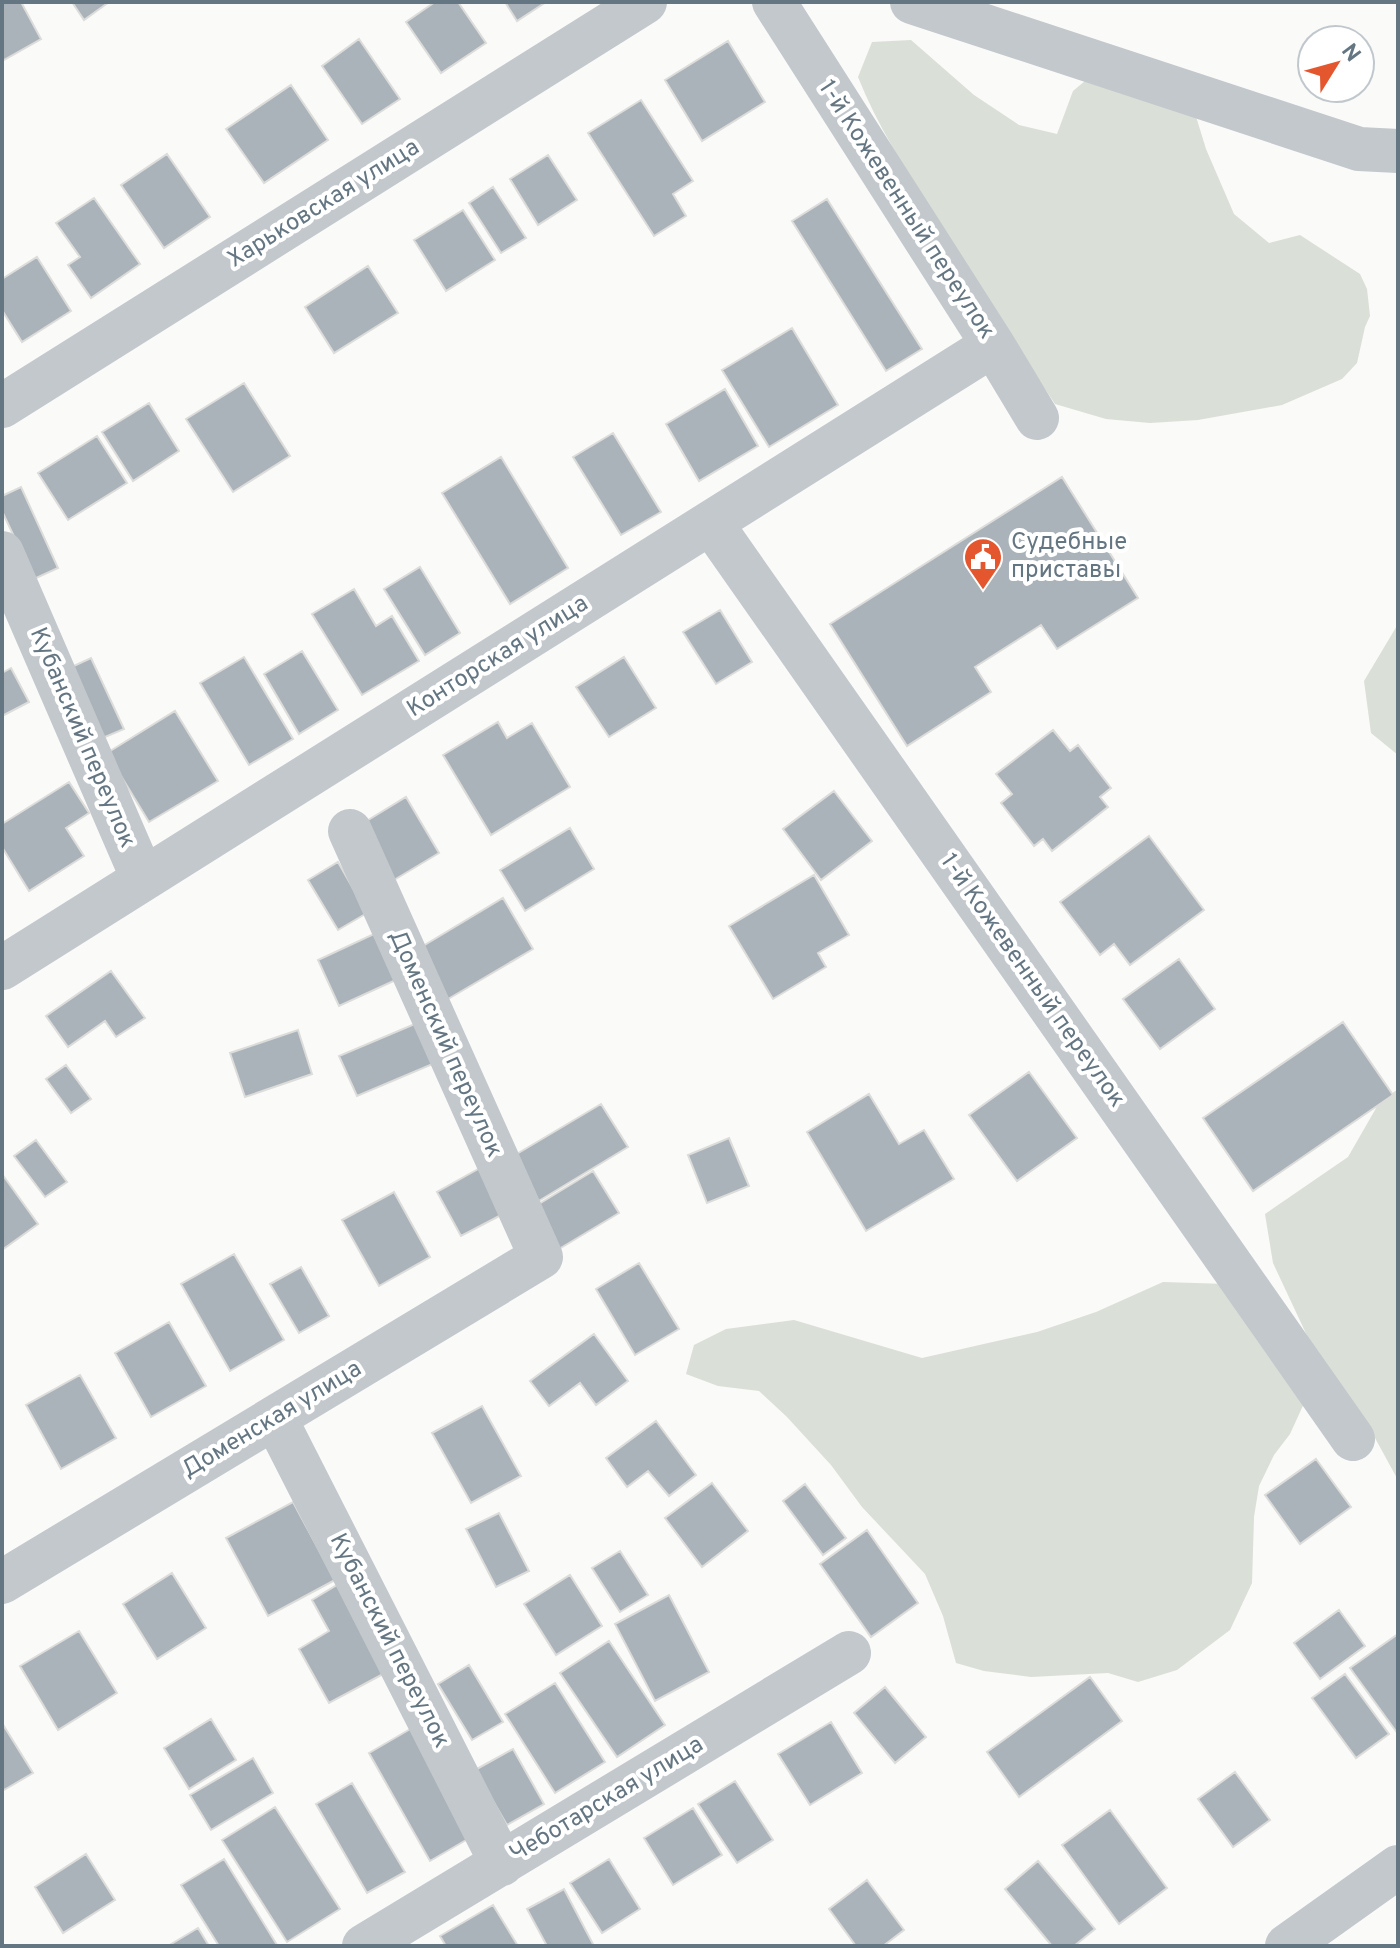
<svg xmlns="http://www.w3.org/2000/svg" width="1400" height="1948" font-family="Overpass,sans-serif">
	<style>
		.green { fill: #dadfd7 }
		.building { fill: #aab3b9; stroke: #dcdcda; stroke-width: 2 }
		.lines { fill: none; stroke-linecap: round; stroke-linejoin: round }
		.minor { stroke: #c3c8cc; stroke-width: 44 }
		.labels { text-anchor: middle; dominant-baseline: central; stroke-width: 8; stroke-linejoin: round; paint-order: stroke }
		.street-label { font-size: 24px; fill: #657683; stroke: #fff }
		.poi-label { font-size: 24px; fill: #657683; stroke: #fff; text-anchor: start }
	</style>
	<rect width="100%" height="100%" fill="#fafaf8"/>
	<path class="green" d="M911,40L974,95L1019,125L1057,134L1073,91L1110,60L1186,84L1206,149L1234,214L1269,243L1300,235L1360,274L1367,289L1370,316L1365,327L1357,363L1342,379L1282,405L1198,420L1150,423L1106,419L1055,404C1013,341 972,277 932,212C905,168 877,125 858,77L872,42Z
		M1398,624V755L1371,733L1364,681Z
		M1398,1089V1480L1375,1438L1310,1342L1273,1263L1265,1214L1348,1157L1379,1103Z
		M1163,1282L1227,1284L1306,1399L1290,1434L1274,1455L1259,1486L1254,1517L1252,1583L1230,1630L1177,1670L1138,1682L1108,1673L1031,1677L984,1671L956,1663L943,1616L925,1574L862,1507L831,1465L787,1417L759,1391L718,1386L686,1374L694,1345L726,1329L794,1320L922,1358L1037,1332L1096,1312Z"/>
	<path class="building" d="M2,2H21L41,39L2,61Z
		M72,2H109L84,20Z
		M435,2H458L486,43L441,73L406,22Z
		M505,2H546L517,21Z
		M359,39L400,99L362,124L322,66Z
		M728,41L765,102L702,141L665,80Z
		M291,85L328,140L264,183L226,129Z
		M641,100L693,181L673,194L686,216L654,236L588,133Z
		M167,154L210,217L164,248L121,185Z
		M548,155L577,200L538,225L510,179Z
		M493,187L526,238L501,253L469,203Z
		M94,198L140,264L91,298L68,265L80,257L56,223Z
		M827,199L922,349L886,371L792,221Z
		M463,210L495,260L446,291L414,240Z
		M37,257L71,311L22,342L2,310V279Z
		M368,266L398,313L334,353L305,307Z
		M792,328L838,405L769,447L722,370Z
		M244,383L290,456L233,492L186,419Z
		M725,389L758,446L699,481L666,424Z
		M149,403L179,451L133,481L102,432Z
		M613,433L661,512L621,535L573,457Z
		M97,436L127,483L68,520L38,473Z
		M501,457L568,568L510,604L442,493Z
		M1062,477L1138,598L1057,649L1041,625L975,667L991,692L907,746L830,624Z
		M21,487L58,568L34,579L2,511V496Z
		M420,567L460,633L425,655L384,589Z
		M354,589L376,626L392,616L419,661L362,695L312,614Z
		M720,610L752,662L716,684L683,632Z
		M302,651L338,710L299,734L264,674Z
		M244,657L293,739L249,765L200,683Z
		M624,657L656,708L609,737L576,687Z
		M91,658L124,729L98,740L65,670Z
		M11,668L29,702L2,716V673Z
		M175,711L218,781L149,822L107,753Z
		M498,722L507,738L532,723L570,787L491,835L443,755Z
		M1053,730L1070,751L1078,745L1111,788L1100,797L1108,807L1052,851L1043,839L1034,846L1001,803L1012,794L996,774Z
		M69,782L89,813L66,828L84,856L29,891L2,847V824Z
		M834,791L872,841L821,880L783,829Z
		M406,797L439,853L394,880L360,825Z
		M570,828L594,869L525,911L500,870Z
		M1149,836L1204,910L1130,965L1114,944L1100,955L1060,902Z
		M338,862L367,913L338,930L308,880Z
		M814,875L849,935L818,953L826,967L773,999L729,926Z
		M503,898L533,949L443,1002L413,952Z
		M376,933L398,979L339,1006L318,960Z
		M1179,959L1215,1009L1160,1049L1123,999Z
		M111,971L145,1018L116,1037L105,1021L68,1047L46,1016Z
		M1343,1022L1393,1095L1253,1191L1203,1118Z
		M417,1023L435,1063L357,1096L339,1056Z
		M298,1030L312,1074L245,1097L230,1053Z
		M66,1065L91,1099L71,1113L46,1079Z
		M1029,1072L1077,1138L1017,1181L969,1115Z
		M869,1094L899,1144L924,1130L954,1179L866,1231L807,1132Z
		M601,1104L628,1147L537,1202L510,1158Z
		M729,1138L749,1186L707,1203L688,1155Z
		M36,1140L67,1182L45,1197L14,1156Z
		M480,1168L505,1213L461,1236L437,1192Z
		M593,1171L619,1213L559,1249L534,1207Z
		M2,1174L38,1224L2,1250Z
		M394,1192L430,1257L379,1286L342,1220Z
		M234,1254L284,1340L230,1371L181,1284Z
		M639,1263L679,1329L635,1355L596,1289Z
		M301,1267L329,1316L299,1333L270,1284Z
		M169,1322L206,1386L151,1417L115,1353Z
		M594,1334L628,1381L596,1405L580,1383L549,1406L530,1381Z
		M80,1375L116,1438L61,1469L26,1405Z
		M482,1406L521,1476L471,1503L432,1433Z
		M656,1421L696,1475L669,1496L648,1471L627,1487L606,1458Z
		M1316,1459L1351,1507L1300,1544L1265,1495Z
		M712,1483L748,1531L702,1567L665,1518Z
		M805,1484L846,1538L823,1555L783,1501Z
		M293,1502L335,1580L268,1616L226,1538Z
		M499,1513L529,1571L496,1587L466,1529Z
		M867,1530L918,1603L871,1637L820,1564Z
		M620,1551L648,1595L620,1612L592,1568Z
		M172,1573L206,1628L157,1659L123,1604Z
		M570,1575L602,1626L556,1655L524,1604Z
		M337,1585L385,1673L329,1703L299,1649L329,1631L312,1600Z
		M669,1595L709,1672L655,1701L615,1624Z
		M1339,1610L1365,1646L1320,1679L1294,1643Z
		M79,1631L117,1693L58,1730L20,1666Z
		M1398,1634V1734L1350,1668Z
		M609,1641L665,1725L617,1757L560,1673Z
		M469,1665L503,1722L472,1740L438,1684Z
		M1345,1674L1389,1734L1356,1758L1312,1698Z
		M1090,1677L1122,1721L1019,1797L987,1752Z
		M555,1683L605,1762L555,1793L505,1714Z
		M885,1687L926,1737L895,1763L854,1713Z
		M211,1719L236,1760L189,1789L164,1748Z
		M831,1722L862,1773L810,1805L778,1754Z
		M2,1723L33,1773L4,1790L2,1787Z
		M412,1728L473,1836L430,1861L369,1753Z
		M513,1749L544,1804L507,1825L475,1770Z
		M253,1758L273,1793L211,1830L190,1795Z
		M1235,1772L1270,1820L1233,1847L1198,1799Z
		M735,1781L773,1840L737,1863L698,1804Z
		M352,1783L405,1872L367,1893L316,1804Z
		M275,1807L340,1909L287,1942L222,1840Z
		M693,1808L722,1855L673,1885L644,1838Z
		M1110,1810L1167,1888L1119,1924L1062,1845Z
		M86,1854L115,1900L63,1933L35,1887Z
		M224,1859L277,1945L276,1946H219L181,1885Z
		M609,1859L640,1909L602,1933L570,1883Z
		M1038,1861L1095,1929L1074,1946H1052L1005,1889Z
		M867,1880L904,1930L883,1946H856L829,1909Z
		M564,1889L594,1946H547L527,1909Z
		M493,1905L518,1946H446L440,1936Z
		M198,1928L209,1946H168Z"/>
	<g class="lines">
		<path class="minor" d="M774,2L993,345L1037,418
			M912,2L1359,149L1398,151
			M2,406L645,2
			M711,523L1353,1439
			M2,553L143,879
			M2,968L993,345
			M275,1418L502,1864
			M2,1582L541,1257L350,831
			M364,1946L849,1653
			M1287,1946L1398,1867"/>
	</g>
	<defs>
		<symbol id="civic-pin" viewBox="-11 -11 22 30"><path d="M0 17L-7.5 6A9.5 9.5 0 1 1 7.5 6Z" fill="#e4572e" stroke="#fff"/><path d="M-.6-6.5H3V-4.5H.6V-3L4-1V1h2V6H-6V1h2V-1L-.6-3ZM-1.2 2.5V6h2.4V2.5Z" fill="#fff"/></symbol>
	</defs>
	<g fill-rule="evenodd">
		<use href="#civic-pin" x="961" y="535" width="44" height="60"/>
	</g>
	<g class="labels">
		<g class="street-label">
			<text transform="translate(324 204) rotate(-32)">Харьковская улица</text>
			<text transform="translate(906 210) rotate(57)">1-й Кожевенный переулок</text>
			<text transform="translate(498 657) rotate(-32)">Конторская улица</text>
			<text transform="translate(82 738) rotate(67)">Кубанский переулок</text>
			<text transform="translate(1032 981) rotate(55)">1-й Кожевенный переулок</text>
			<text transform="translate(445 1044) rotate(66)">Доменский переулок</text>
			<text transform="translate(272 1420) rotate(-31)">Доменская улица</text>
			<text transform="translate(389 1641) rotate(63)">Кубанский переулок</text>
			<text transform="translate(607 1800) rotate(-31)">Чеботарская улица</text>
		</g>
		<g class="poi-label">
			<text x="1011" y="543">Судебные<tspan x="1011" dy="28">приставы</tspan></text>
		</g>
	</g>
	<rect width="1400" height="1948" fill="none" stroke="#657683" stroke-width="8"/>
	<g transform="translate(1336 64) rotate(53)"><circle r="38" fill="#ffffff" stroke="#c1c8cd" stroke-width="2"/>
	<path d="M0-6L14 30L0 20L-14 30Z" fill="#e4572e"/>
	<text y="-12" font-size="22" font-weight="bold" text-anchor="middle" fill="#657683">N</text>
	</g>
</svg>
